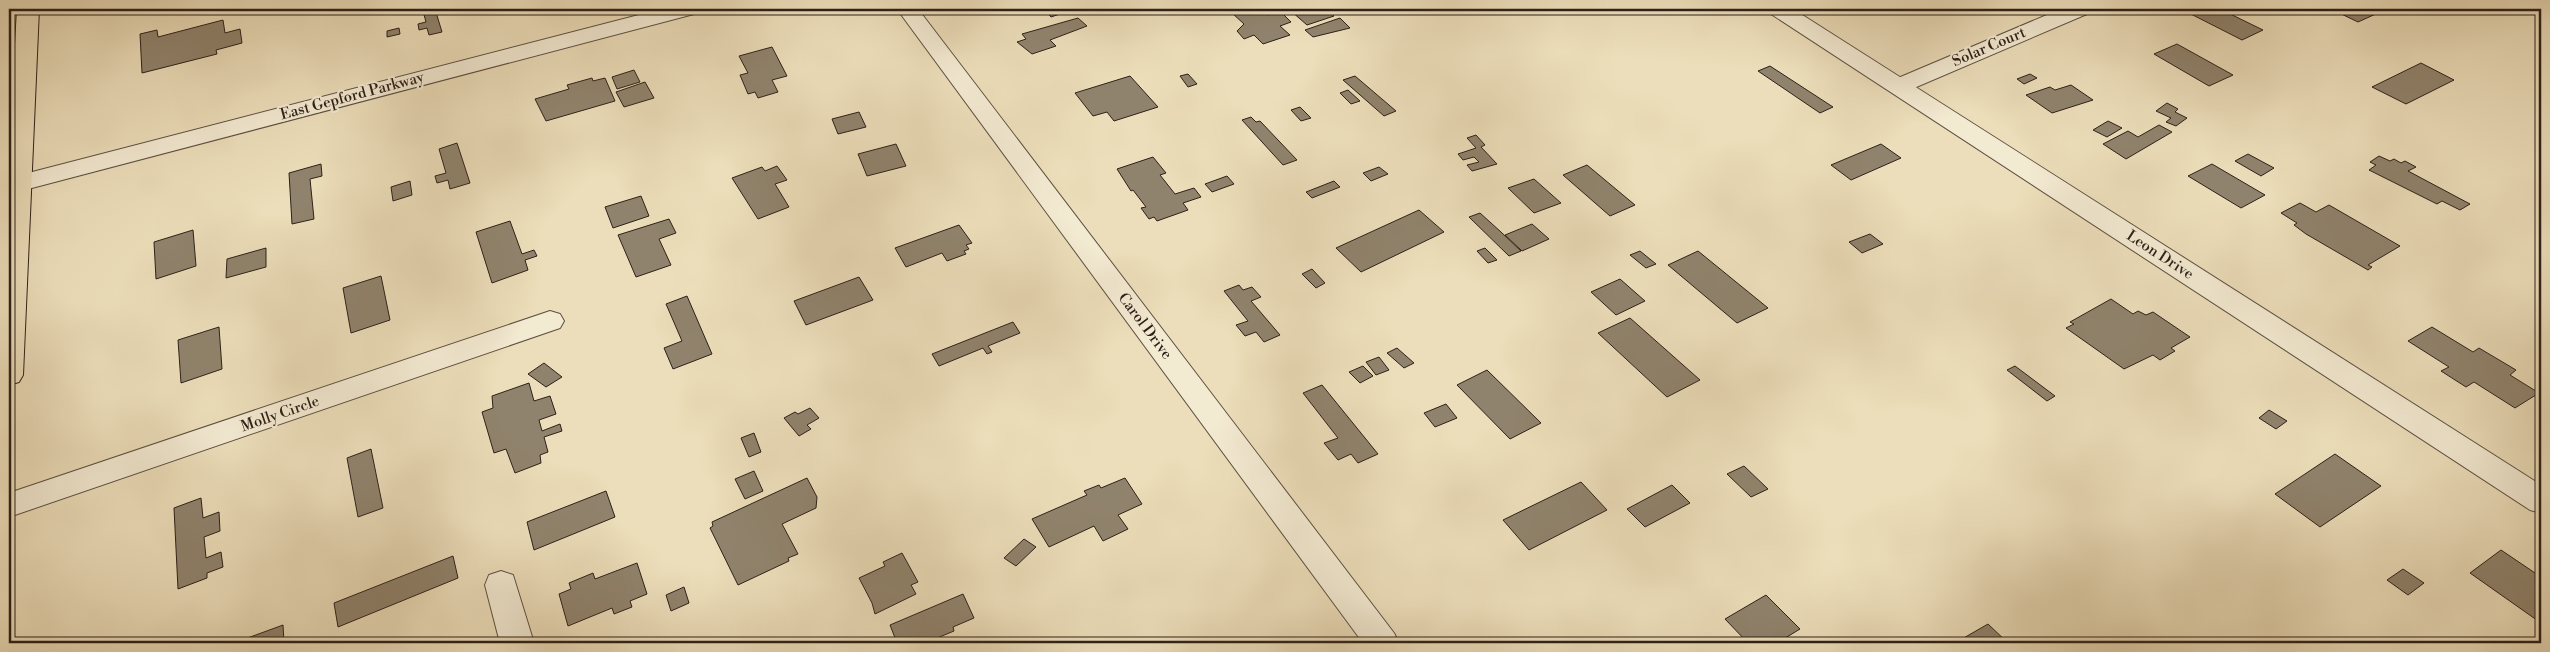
<svg xmlns="http://www.w3.org/2000/svg" width="2550" height="652" font-family="'Libre Bodoni',serif">
	<style>
		.building { fill: #90836d; stroke: #2d2019 }
		.lines { fill: none; stroke-linecap: round; stroke-linejoin: round }
		.minor-casing { stroke: #5d5041; stroke-width: 2 }
		.tertiary-casing { stroke: #5d5041; stroke-width: 2 }
		.primary-casing { stroke: #2d2019; stroke-width: 2 }
		.minor { fill: #f3ead2; fill-rule: evenodd }
		.tertiary { fill: #f3ead2; fill-rule: evenodd }
		.primary { fill: #ecdeba; fill-rule: evenodd }
		.labels { text-anchor: middle; dominant-baseline: central; stroke-width: 4.5; stroke-linejoin: round; paint-order: stroke }
		.street-label { font-size: 15px; fill: #2d2019; stroke: #f3ead2 }
	</style>
	<rect width="100%" height="100%" fill="#ecdeba"/>
	<filter id="stains"><feTurbulence type="fractalNoise" baseFrequency=".004" numOctaves="4"/><feColorMatrix values="0 0 0 0 .2 0 0 0 0 .09 0 0 0 0 .02 0 0 0 .5 -.17"/></filter>
	<radialGradient id="worn" r=".72"><stop offset=".6" stop-color="#630" stop-opacity="0"/><stop offset="1" stop-color="#630" stop-opacity=".3"/></radialGradient>
	<path class="building" d="M422,9H435L442,32L429,35L427,28L419,30L418,24L426,22L423,11L418,12Z
		M1044,9H1075L1051,17Z
		M1245,9H1262L1268,15L1280,11L1291,22L1280,26L1290,35L1263,44L1254,35L1244,39L1237,31L1244,24L1232,13Z
		M1296,9H1326L1334,16L1307,25L1291,11Z
		M2181,9H2220L2263,30L2242,40Z
		M2331,9H2369L2378,13L2358,22Z
		M1078,18L1087,26L1050,40L1056,46L1032,54L1017,42L1026,39L1022,34Z
		M1340,18L1350,28L1313,37L1305,30Z
		M223,20L225,33L240,29L242,43L216,50L217,54L142,73L140,34L157,30L158,37Z
		M399,28L400,34L387,37V31Z
		M2177,44L2233,75L2209,86L2154,54Z
		M772,47L787,76L772,80L778,92L758,98L755,92L748,94L740,75L748,73L739,56Z
		M2421,63L2454,80L2406,104L2372,87Z
		M1770,66L1833,107L1820,113L1758,71Z
		M634,70L640,82L617,89L612,77Z
		M1188,74L1197,84L1188,87L1180,76Z
		M2030,74L2037,78L2024,84L2017,79Z
		M1130,76L1158,107L1114,121L1107,112L1093,116L1075,93Z
		M1355,76L1396,111L1384,116L1343,80Z
		M592,78L593,81L605,78L615,101L546,121L535,99L569,89L567,85Z
		M645,82L654,98L624,107L616,92Z
		M2071,85L2093,100L2052,113L2026,95L2050,87L2055,90Z
		M1348,90L1360,101L1351,104L1340,93Z
		M2167,103L2178,109L2175,112L2187,118L2176,126L2166,122L2171,118L2156,111Z
		M1300,107L1311,118L1301,121L1291,110Z
		M859,112L866,127L838,134L832,119Z
		M1251,117L1256,122L1260,121L1297,160L1283,165L1242,120Z
		M2108,121L2122,128L2107,137L2093,130Z
		M2159,125L2172,132L2126,159L2103,144L2128,131L2138,137Z
		M1476,135L1485,145L1481,147L1497,164L1472,171L1467,165L1479,162L1474,157L1463,160L1458,154L1476,148L1467,138Z
		M457,143L470,183L450,189L448,180L437,183L435,176L446,173L439,149Z
		M896,144L906,166L867,176L858,154Z
		M1881,144L1901,158L1851,180L1831,165Z
		M2248,154L2274,168L2261,176L2235,161Z
		M2379,156L2390,161L2394,159L2401,163L2405,161L2416,167L2408,171L2470,204L2460,210L2442,201L2437,204L2369,170L2376,165L2370,162Z
		M1153,157L1166,173L1160,175L1175,194L1194,188L1201,197L1183,203L1188,210L1157,221L1154,217L1149,219L1141,208L1146,207L1133,190L1131,191L1117,169Z
		M321,164L322,176L310,179L314,219L292,224L289,173Z
		M2212,164L2265,195L2241,208L2188,176Z
		M1587,165L1635,205L1610,216L1563,175Z
		M777,166L787,180L775,184L789,207L758,219L732,178L762,167L765,171Z
		M1379,167L1388,174L1371,181L1363,173Z
		M1227,176L1234,184L1212,192L1205,184Z
		M1534,179L1561,203L1534,213L1508,188Z
		M410,181L412,195L393,201L391,187Z
		M1334,181L1340,187L1312,198L1306,192Z
		M641,196L649,216L613,228L605,207Z
		M2300,203L2316,212L2329,205L2400,246L2368,265L2372,267L2368,270L2306,234L2294,225L2297,223L2281,213Z
		M1419,210L1444,232L1361,272L1336,248Z
		M1480,213L1501,232L1521,251L1509,256L1469,217Z
		M669,219L676,233L659,239L671,265L636,277L618,235Z
		M510,221L522,254L534,250L537,256L525,260L528,270L492,283L476,232Z
		M1532,224L1549,239L1522,251L1505,235Z
		M959,225L972,243L966,245L969,249L964,251L966,254L947,261L942,253L906,267L895,248Z
		M193,230L196,266L156,279L154,242Z
		M1870,234L1883,244L1862,253L1849,242Z
		M266,248V267L226,278L227,259Z
		M1485,248L1497,260L1488,263L1477,251Z
		M1640,251L1656,264L1646,268L1630,255Z
		M1698,251L1768,308L1737,323L1668,265Z
		M1312,269L1325,283L1316,288L1302,274Z
		M381,276L390,320L351,333L343,288Z
		M859,277L873,300L806,325L794,301Z
		M1620,279L1645,301L1616,315L1591,292Z
		M1239,285L1243,290L1252,287L1261,297L1251,301L1280,335L1264,342L1256,332L1245,336L1236,325L1248,321L1224,291Z
		M687,296L712,354L673,369L664,348L682,341L666,304Z
		M2111,299L2133,314L2138,311L2146,315L2153,312L2190,337L2171,348L2175,351L2160,360L2153,355L2124,369L2066,328L2074,324L2070,322Z
		M1630,318L1700,380L1667,397L1598,333Z
		M1013,322L1020,333L988,346L992,352L987,354L983,348L939,366L932,354Z
		M219,327L222,369L181,383L178,340Z
		M2432,327L2473,352L2479,348L2516,370L2510,375L2539,393L2515,408L2474,382L2466,387L2441,371L2449,367L2408,341Z
		M1397,348L1414,363L1404,368L1387,353Z
		M1379,357L1389,370L1376,375L1366,362Z
		M544,363L562,377L546,387L528,374Z
		M1363,366L1373,376L1360,383L1349,372Z
		M2015,366L2055,396L2047,401L2007,370Z
		M1487,370L1541,423L1510,439L1457,385Z
		M529,383L534,401L550,396L556,414L539,420L542,431L560,424L562,431L544,437L548,452L540,455L541,463L515,473L506,449L494,453L482,412L493,408L492,396Z
		M1322,385L1378,454L1358,463L1351,454L1338,460L1324,443L1338,438L1303,393Z
		M1446,404L1457,418L1435,427L1424,413Z
		M810,408L819,418L807,425L811,429L799,436L784,418L795,412L798,414Z
		M2269,410L2287,421L2276,429L2259,418Z
		M754,433L761,452L749,457L741,438Z
		M371,449L383,508L358,517L347,458Z
		M2335,454L2381,486L2320,527L2275,494Z
		M1744,466L1768,489L1751,497L1727,474Z
		M754,471L763,491L745,499L735,479Z
		M807,478L817,497L816,508L782,524L798,554L788,558L789,561L738,585L710,528L713,526L712,522Z
		M1125,478L1142,504L1118,515L1128,529L1103,541L1094,526L1049,547L1032,519L1087,495L1084,491L1099,485L1101,488Z
		M1581,482L1607,510L1529,550L1503,520Z
		M1672,485L1690,503L1645,527L1627,509Z
		M606,491L615,517L534,550L527,522Z
		M201,498L203,518L219,512L220,531L204,537L206,558L221,552L223,567L207,573V578L178,589L174,508Z
		M1024,539L1036,547L1016,566L1004,558Z
		M2501,550L2541,577V623L2470,573Z
		M902,553L918,582L911,585L916,594L875,614L872,603L859,578L885,566L883,562Z
		M453,556L458,578L338,627L334,603Z
		M637,563L647,594L630,601L632,607L614,614L612,608L568,626L559,594L571,589L569,583L593,573L595,579Z
		M2403,569L2424,583L2408,595L2387,580Z
		M684,587L689,603L671,611L666,595Z
		M963,594L974,618L953,627L954,631L925,643H897L890,625Z
		M1766,595L1800,629L1777,643H1748L1725,619Z
		M1988,624L2008,643H1955Z
		M283,625L284,643H234Z"/>
	<g class="lines">
		<defs>
			<path id="minor" d="M662,9H697L694,14L9,194V178Z
				M897,9H918L1394,633L1399,643H1363Z
				M2061,9H2090L2087,14L1907,91L1899,93L1891,91L1888,86L1891,81Z
				M550,311L560,314L564,321L560,328L9,517V493Z
				M501,571L513,575L534,643H500L485,585L489,575Z"/>
			<path id="tertiary" d="M1768,9H1793L2541,485V513L2530,510L1771,14Z"/>
			<path id="primary" d="M17,9H39L23,375L19,382L9,385V149Z"/>
		</defs>
		<use href="#minor" class="minor-casing"/>
		<use href="#tertiary" class="tertiary-casing"/>
		<use href="#primary" class="primary-casing"/>
		<use href="#minor" class="minor"/>
		<use href="#tertiary" class="tertiary"/>
		<use href="#primary" class="primary"/>
	</g>
	<g class="labels">
		<g class="street-label">
			<text transform="translate(1989 47) rotate(-23)">Solar Court</text>
			<text transform="translate(352 96) rotate(-15)">East Gepford Parkway</text>
			<text transform="translate(2160 255) rotate(33)">Leon Drive</text>
			<text transform="translate(1145 326) rotate(53)">Carol Drive</text>
			<text transform="translate(280 414) rotate(-19)">Molly Circle</text>
		</g>
	</g>
	<rect width="2550" height="652" fill="none" stroke="#ecdeba" stroke-width="30"/>
	<rect x="10" y="10" width="2530" height="632" fill="none" stroke="#2d2019" stroke-width="2.5"/>
	<rect x="15" y="15" width="2520" height="622" fill="none" stroke="#2d2019"/>
	<rect width="100%" height="100%" filter="url(#stains)"/>
	<rect width="100%" height="100%" fill="url(#worn)"/>
</svg>
